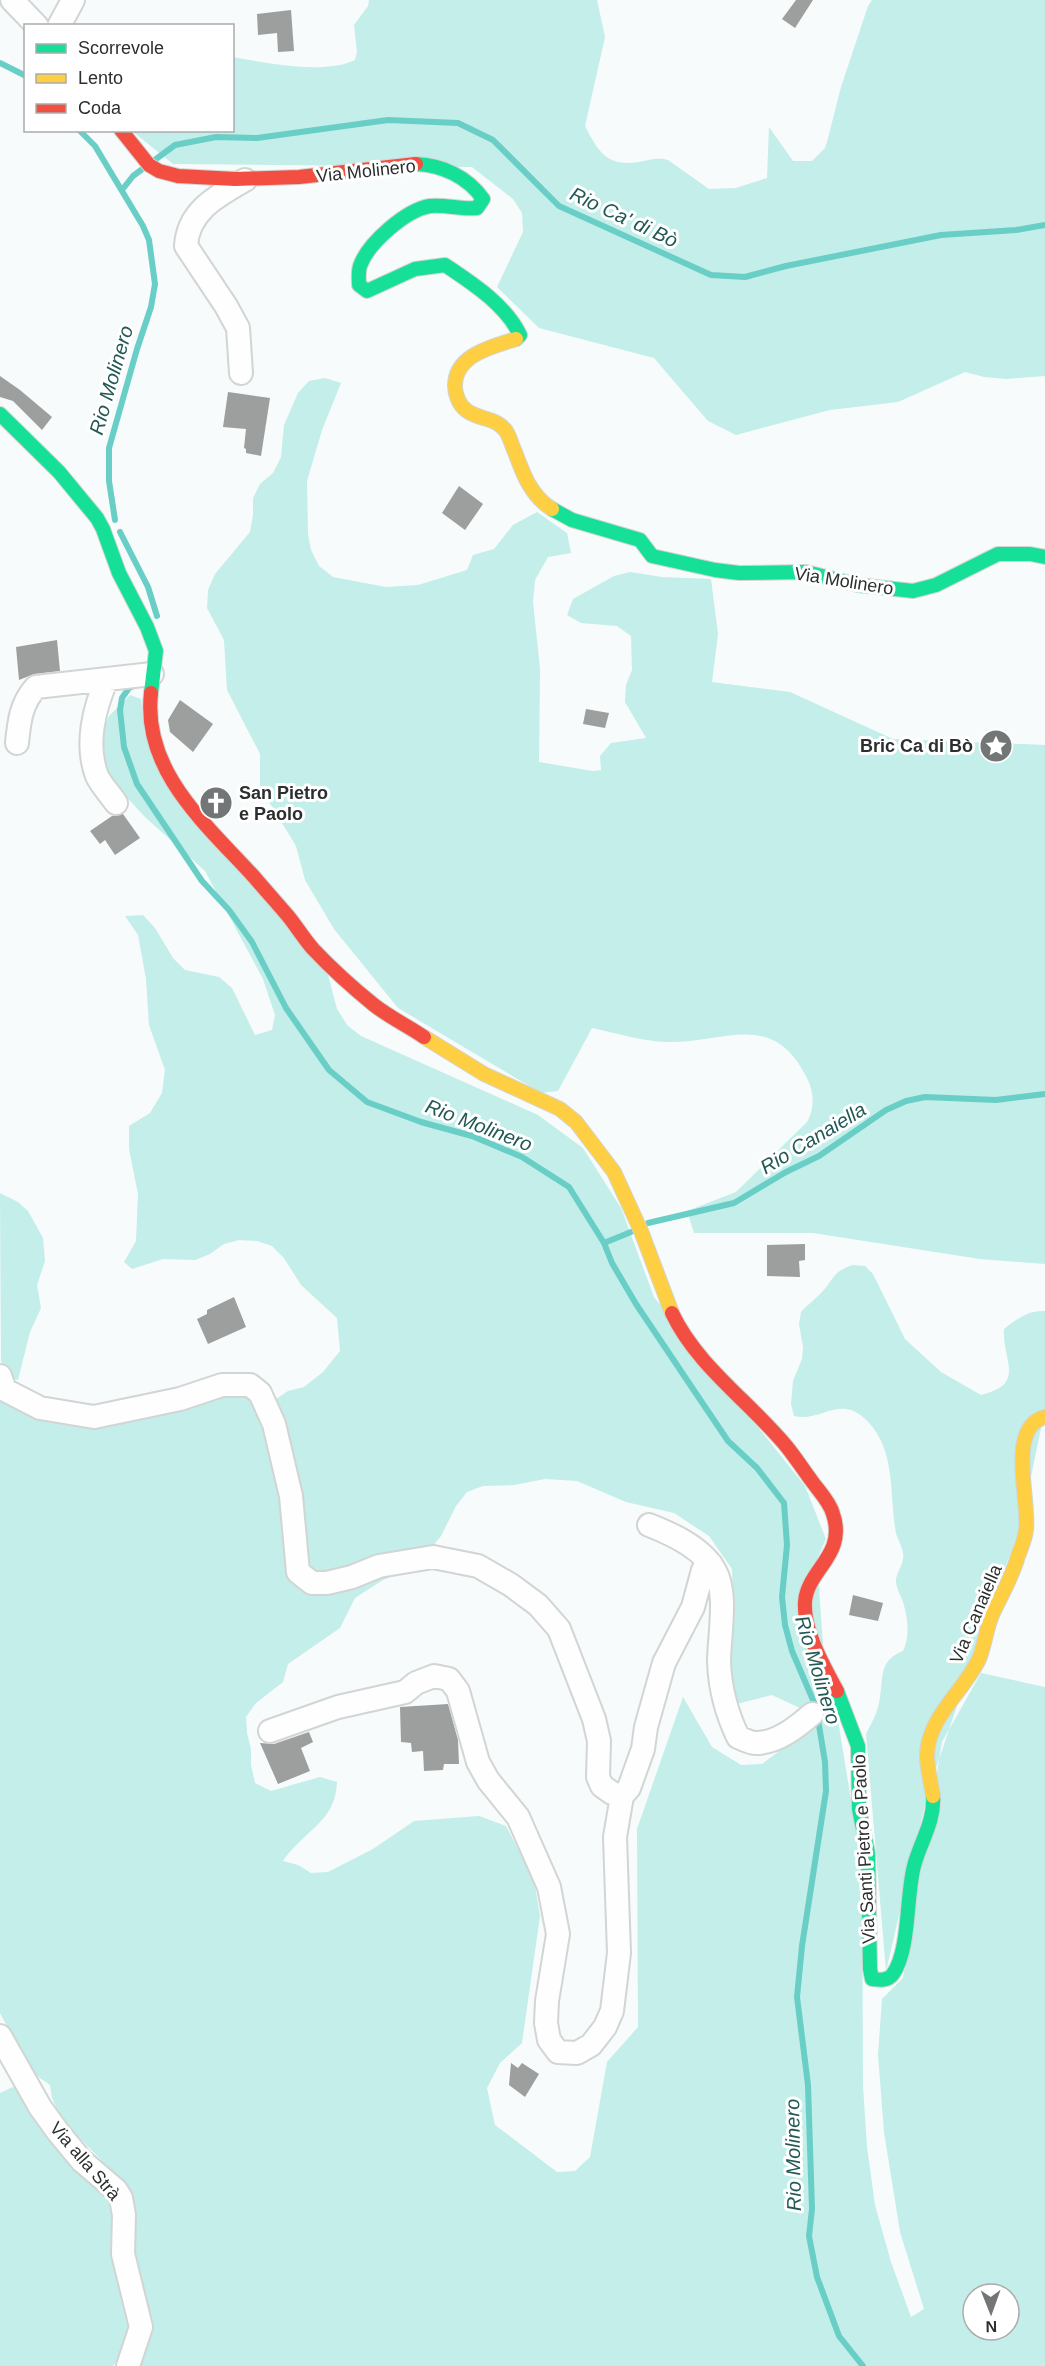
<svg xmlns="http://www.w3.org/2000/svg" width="1045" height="2366" font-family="Helvetica,sans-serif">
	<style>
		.green { fill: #c3eee9; fill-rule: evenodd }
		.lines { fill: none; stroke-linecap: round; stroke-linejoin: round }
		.stream { stroke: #69cec6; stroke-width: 6 }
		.building { fill: #9d9e9e }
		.street-casing { stroke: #d1d5d4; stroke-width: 26 }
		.fast-casing { stroke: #d1d5d4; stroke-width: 16 }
		.slow-casing { stroke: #d1d5d4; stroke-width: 16 }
		.jam-casing { stroke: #d1d5d4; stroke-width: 16 }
		.street { stroke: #fefefe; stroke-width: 22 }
		.fast { stroke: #16e098; stroke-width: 14 }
		.slow { stroke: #ffcf43; stroke-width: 14 }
		.jam { stroke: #f24e42; stroke-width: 14 }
		.labels { text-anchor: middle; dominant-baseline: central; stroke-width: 6; stroke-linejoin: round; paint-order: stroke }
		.street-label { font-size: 18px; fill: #2c2f2f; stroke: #fff }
		.poi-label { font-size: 18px; font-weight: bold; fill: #2c2f2f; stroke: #fff; text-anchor: end }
		.water-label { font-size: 20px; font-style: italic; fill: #225954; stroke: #fff }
	</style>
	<rect width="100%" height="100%" fill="#f7fbfb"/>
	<path class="green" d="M369,0H597L605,37L585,126C598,151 606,167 639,162C649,160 659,157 668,160L709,189L736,188L767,178L769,127L793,161H812L825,148L827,142L841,87L868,6L872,0H1045V376L1006,379L984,377L965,372L898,402L830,410L736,435L708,421L654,358L539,328L497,287L523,232L522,213L513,199L472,167L173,164L132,131L232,130L233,57C266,63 325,75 355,60L357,52L354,25L368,6Z
		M325,378L341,383L322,430L307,481L308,534L311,550L319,566L333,577L386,587L418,585L467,570L473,555L494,549L513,525L537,512L567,533L571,553L548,557L535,580L533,602L540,669L539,762L593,771L601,770L600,756L611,743L646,738L625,702L626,685L632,670L631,636L617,626L581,623L567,615L573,599L614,576L630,572L662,577L711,579L718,634L712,682L790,692L893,739L1045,745V1264L980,1259L813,1233H694L687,1211L736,1192L807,1122C815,1109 814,1091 807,1078C772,1008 724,1044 665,1042C641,1041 616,1033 592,1028L558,1091L541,1093L398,1008L334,929L305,880L296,846L260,787V754L227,690L224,640L207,608L208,590L215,574L250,532L253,515V498L260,484L273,473L281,457L284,425L298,393L309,381Z
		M130,695L141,699L145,735L328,975L337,1009L347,1025L361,1036L538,1115L583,1148L621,1208L654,1297L805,1486L826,1539L817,1559L826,1688L802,1709L772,1695L733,1705L728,1681L733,1604L732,1569L709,1536L674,1513L626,1502L577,1481L545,1479L514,1485L483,1486L467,1492L456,1506L441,1536L416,1567L383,1580L355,1598L340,1628L288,1664L283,1682L256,1703L246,1717L247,1733L251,1749V1765L255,1783L271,1791L320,1777L337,1782C336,1822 303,1831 283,1861L298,1865L311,1873L328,1872L373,1849L414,1821L479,1816L506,1826L534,1880L540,1916L522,2043L500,2063L487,2088L495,2125L557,2172L575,2171L590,2157L607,2062L638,2027L637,1829L683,1697L712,1747L741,1765L762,1764L836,1708L862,1868L863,2086L867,2147L875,2205L891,2262L911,2317L924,2309L900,2232L884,2132L878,2055L882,1999L903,1978L942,1742L981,1673L1045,1687V2366H138L145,2352L151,2319L133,2247L120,2179L61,2119L52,2098L50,2085L31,2072L0,2013V1395L47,1418L221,1391L273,1401L288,1391L304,1387L323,1372L340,1351L337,1318L301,1285L284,1258L272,1246L257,1241L239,1240L224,1244L210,1254L195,1260L163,1259L132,1269L124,1262L136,1241L138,1194L129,1149V1126L150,1113L162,1093L165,1070L149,1025L146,979L138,935L125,916L143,915L155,928L173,958L185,970L219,977L232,988L255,1035L272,1030L275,1015L263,979L205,871L145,817L107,776L101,753L102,732L109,716ZM973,2294H1009V2330H973Z
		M0,1193L18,1202L28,1211L43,1238L45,1261L37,1285L41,1308L30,1332L18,1380L9,1378L1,1361Z
		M853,1265L865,1266L873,1274L905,1339L941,1372L981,1395C1027,1384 1002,1361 1004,1329C1017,1319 1028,1310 1045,1311V1409L1021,1525L990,1608L928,1792L886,1971L866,1734C871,1724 877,1714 879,1703C884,1680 877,1661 903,1651C910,1637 908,1618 903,1602C901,1596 896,1588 896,1581C896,1574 902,1566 903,1559C905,1551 898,1541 896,1533C889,1494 897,1446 863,1417C839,1396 820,1422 794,1416L791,1404L793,1381L802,1359L803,1347L799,1324L801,1312C806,1306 812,1302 818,1296C833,1283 831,1271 853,1265Z
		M17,2085L113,2201L132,2327L122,2354L113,2366H0V2093Z"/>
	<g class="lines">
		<path class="stream" d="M0,63L26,76
			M79,130L95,146L143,226L149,240L155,284L151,307L137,349L109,448V481L115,520
			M156,159L175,145L216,137L257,138L388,120L458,123L493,140L559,206L711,275L745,277L786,266L941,235L1016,230L1045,225
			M122,190L133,176L141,170
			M120,532L148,587L157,616
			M136,685L129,688L122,698L120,710L124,747L137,784L202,881L229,910L252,942L286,1008L329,1070L367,1102L421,1122L472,1136L522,1157L569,1187L604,1243L612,1263L636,1304L695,1392L728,1441L757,1468L784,1503L787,1545L782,1597L785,1625L792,1651L816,1707L825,1762L826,1791L802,1946L797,1997L808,2085L812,2209L809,2236L817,2277L839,2336L863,2366
			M648,1223L734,1203L786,1172L819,1156L886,1110L906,1101L925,1097L996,1100L1045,1094
			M604,1243L631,1232"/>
	</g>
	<path class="building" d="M796,0H813L795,28L782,19Z
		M291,10L294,51L278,52L277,33L258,35L257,14Z
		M0,376L20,390L52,417L42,430L13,401L0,397Z
		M228,392L270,398L261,456L246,453V449L244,448L246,429L223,427Z
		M459,486L483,504L465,530L442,513Z
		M57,640L60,671L34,674L19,680L16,647Z
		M180,700L213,724L193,752L170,732L168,720Z
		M586,709L609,713L605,728L583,724Z
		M123,814L140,838L115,855L105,840L100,844L90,831L112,816Z
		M805,1244V1260L799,1261L800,1277L767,1276V1245Z
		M234,1297L246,1327L208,1344L197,1319L207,1314V1310Z
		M853,1595L883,1603L878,1621L849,1615Z
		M448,1704L458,1740L459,1764H444L443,1770L424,1771L423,1751L412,1752L411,1743L401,1742L400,1707Z
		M309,1732L313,1742L301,1748L310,1771L278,1784L260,1743L274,1744Z
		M511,2063L518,2068L522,2063L539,2074L525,2097L509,2085Z"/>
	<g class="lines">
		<defs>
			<path id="street" d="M12,0L37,26
				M59,26L73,0
				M241,373L238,328L226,306L186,246C188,211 217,196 245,180
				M107,679C94,708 85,745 97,776C101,785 110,794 116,803
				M17,743C19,722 21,703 36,687L152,674
				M0,1376L5,1390L40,1408L94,1417L180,1399L222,1385H250L260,1393L274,1424L291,1496L298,1572L312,1583H327L352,1577L379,1566L433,1557L478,1566L511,1585L538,1605L559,1629L594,1719L599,1741L598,1777L602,1786L612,1793L622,1796
				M649,1525C672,1534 703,1548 715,1571C728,1594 719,1636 719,1662C720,1689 726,1712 738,1737C743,1739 750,1743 756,1743C777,1743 797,1727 812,1714
				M270,1731L338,1707L405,1692L416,1683L434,1676L449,1679L458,1691L478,1762L488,1780L518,1817L549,1887L558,1934L547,2001L546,2023L549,2040L558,2052L577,2053L591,2045L605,2027L612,2011L619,1953L615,1837L622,1796L629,1788L643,1749L646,1727L664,1663L693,1607L703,1570L711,1564
				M0,2036L40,2107L58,2132L82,2161L116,2190L121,2198L124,2215L123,2254L141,2327L128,2366"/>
			<path id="fast" d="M416,164C442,165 468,177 483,199L477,208C461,210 446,204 430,206C406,210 368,243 360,266C358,272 359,279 359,285L367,291L415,269L445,265C472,283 506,305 520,335L516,339
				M0,414L59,472L97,518L103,529L119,573L147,627L156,651L151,693
				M552,509L572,520L640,540L652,556L715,570L739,573L806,572L858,585L913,591L936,585L998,554H1030L1045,557
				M837,1691L858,1746L859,1809L868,1853L870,1969L872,1979C880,1980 888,1981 893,1974C910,1950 906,1896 914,1866C920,1843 935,1821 933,1796"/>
			<path id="slow" d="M516,339C491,347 455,355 455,386C455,394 459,405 466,410C478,420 496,417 506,431C510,437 512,446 515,452C523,474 531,496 552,509
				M424,1037L484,1074L560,1109L576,1122L614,1172L641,1231L672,1313
				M933,1796C931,1783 927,1768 927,1755C928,1717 964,1691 979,1659C985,1645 986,1629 992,1615C1001,1595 1012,1578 1018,1556C1021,1548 1025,1539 1026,1530C1030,1501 1006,1427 1045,1417"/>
			<path id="jam" d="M121,130L149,165L159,171L178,176L235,179L299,177L416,164
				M151,693C142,772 208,826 255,878C266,891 277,903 288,916C297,927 304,939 313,949C331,968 353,988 374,1005C389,1017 408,1026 424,1037
				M672,1313C697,1366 750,1402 787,1447C795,1457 803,1469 811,1480C818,1490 830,1502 833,1514C847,1555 807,1570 805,1602C803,1631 824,1666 837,1691"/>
		</defs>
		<use href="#street" class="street-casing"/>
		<use href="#fast" class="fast-casing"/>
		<use href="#slow" class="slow-casing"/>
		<use href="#jam" class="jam-casing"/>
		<use href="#street" class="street"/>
		<use href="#fast" class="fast"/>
		<use href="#slow" class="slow"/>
		<use href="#jam" class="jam"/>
	</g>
	<defs>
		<symbol id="sight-disc" viewBox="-11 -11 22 22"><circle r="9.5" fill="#737676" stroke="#fff"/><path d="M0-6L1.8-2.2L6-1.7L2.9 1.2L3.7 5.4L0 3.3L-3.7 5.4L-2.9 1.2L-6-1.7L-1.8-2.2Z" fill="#fff"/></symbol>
		<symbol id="church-disc" viewBox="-11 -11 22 22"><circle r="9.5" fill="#737676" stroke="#fff"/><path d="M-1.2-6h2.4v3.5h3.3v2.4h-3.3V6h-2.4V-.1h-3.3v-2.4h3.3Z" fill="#fff"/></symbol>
	</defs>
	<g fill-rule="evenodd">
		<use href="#sight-disc" x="977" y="727" width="38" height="38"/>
		<use href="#church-disc" x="197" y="784" width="38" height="38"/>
	</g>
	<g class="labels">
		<g class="street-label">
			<text transform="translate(366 171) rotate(-6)">Via Molinero</text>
			<text transform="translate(844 581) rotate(9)">Via Molinero</text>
			<text transform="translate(976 1614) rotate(-67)">Via Canaiella</text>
			<text transform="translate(864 1849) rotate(-93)">Via Santi Pietro e Paolo</text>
			<text transform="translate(85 2161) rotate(49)">Via alla Strà</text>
		</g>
		<g class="poi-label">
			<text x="973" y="746">Bric Ca di Bò</text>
			<text x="239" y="793" text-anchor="start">San Pietro<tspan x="239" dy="21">e Paolo</tspan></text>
		</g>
		<g class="water-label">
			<text transform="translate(624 217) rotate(25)">Rio Ca' di Bò</text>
			<text transform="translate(111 380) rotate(-74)">Rio Molinero</text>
			<text transform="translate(479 1125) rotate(21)">Rio Molinero</text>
			<text transform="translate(813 1138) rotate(-31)">Rio Canaiella</text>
			<text transform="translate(818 1670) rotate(73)">Rio Molinero</text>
			<text transform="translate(793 2155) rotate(-91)">Rio Molinero</text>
		</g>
	</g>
	<rect x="24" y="24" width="210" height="108" fill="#ffffff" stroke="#abacac" stroke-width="1.5"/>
	<rect x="36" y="44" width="30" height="9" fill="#16e098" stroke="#abacac" stroke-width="1.5"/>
	<text x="78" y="54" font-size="18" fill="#2c2f2f">Scorrevole</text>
	<rect x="36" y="74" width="30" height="9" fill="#ffcf43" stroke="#abacac" stroke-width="1.5"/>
	<text x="78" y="84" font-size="18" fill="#2c2f2f">Lento</text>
	<rect x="36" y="104" width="30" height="9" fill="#f24e42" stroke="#abacac" stroke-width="1.5"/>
	<text x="78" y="114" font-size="18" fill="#2c2f2f">Coda</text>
	<g transform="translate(991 2312) rotate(179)"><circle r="28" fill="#ffffff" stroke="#abacac" stroke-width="1.5"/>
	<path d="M0-4.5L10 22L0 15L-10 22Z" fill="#737676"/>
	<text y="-9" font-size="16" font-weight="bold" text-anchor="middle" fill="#2c2f2f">N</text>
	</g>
</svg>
